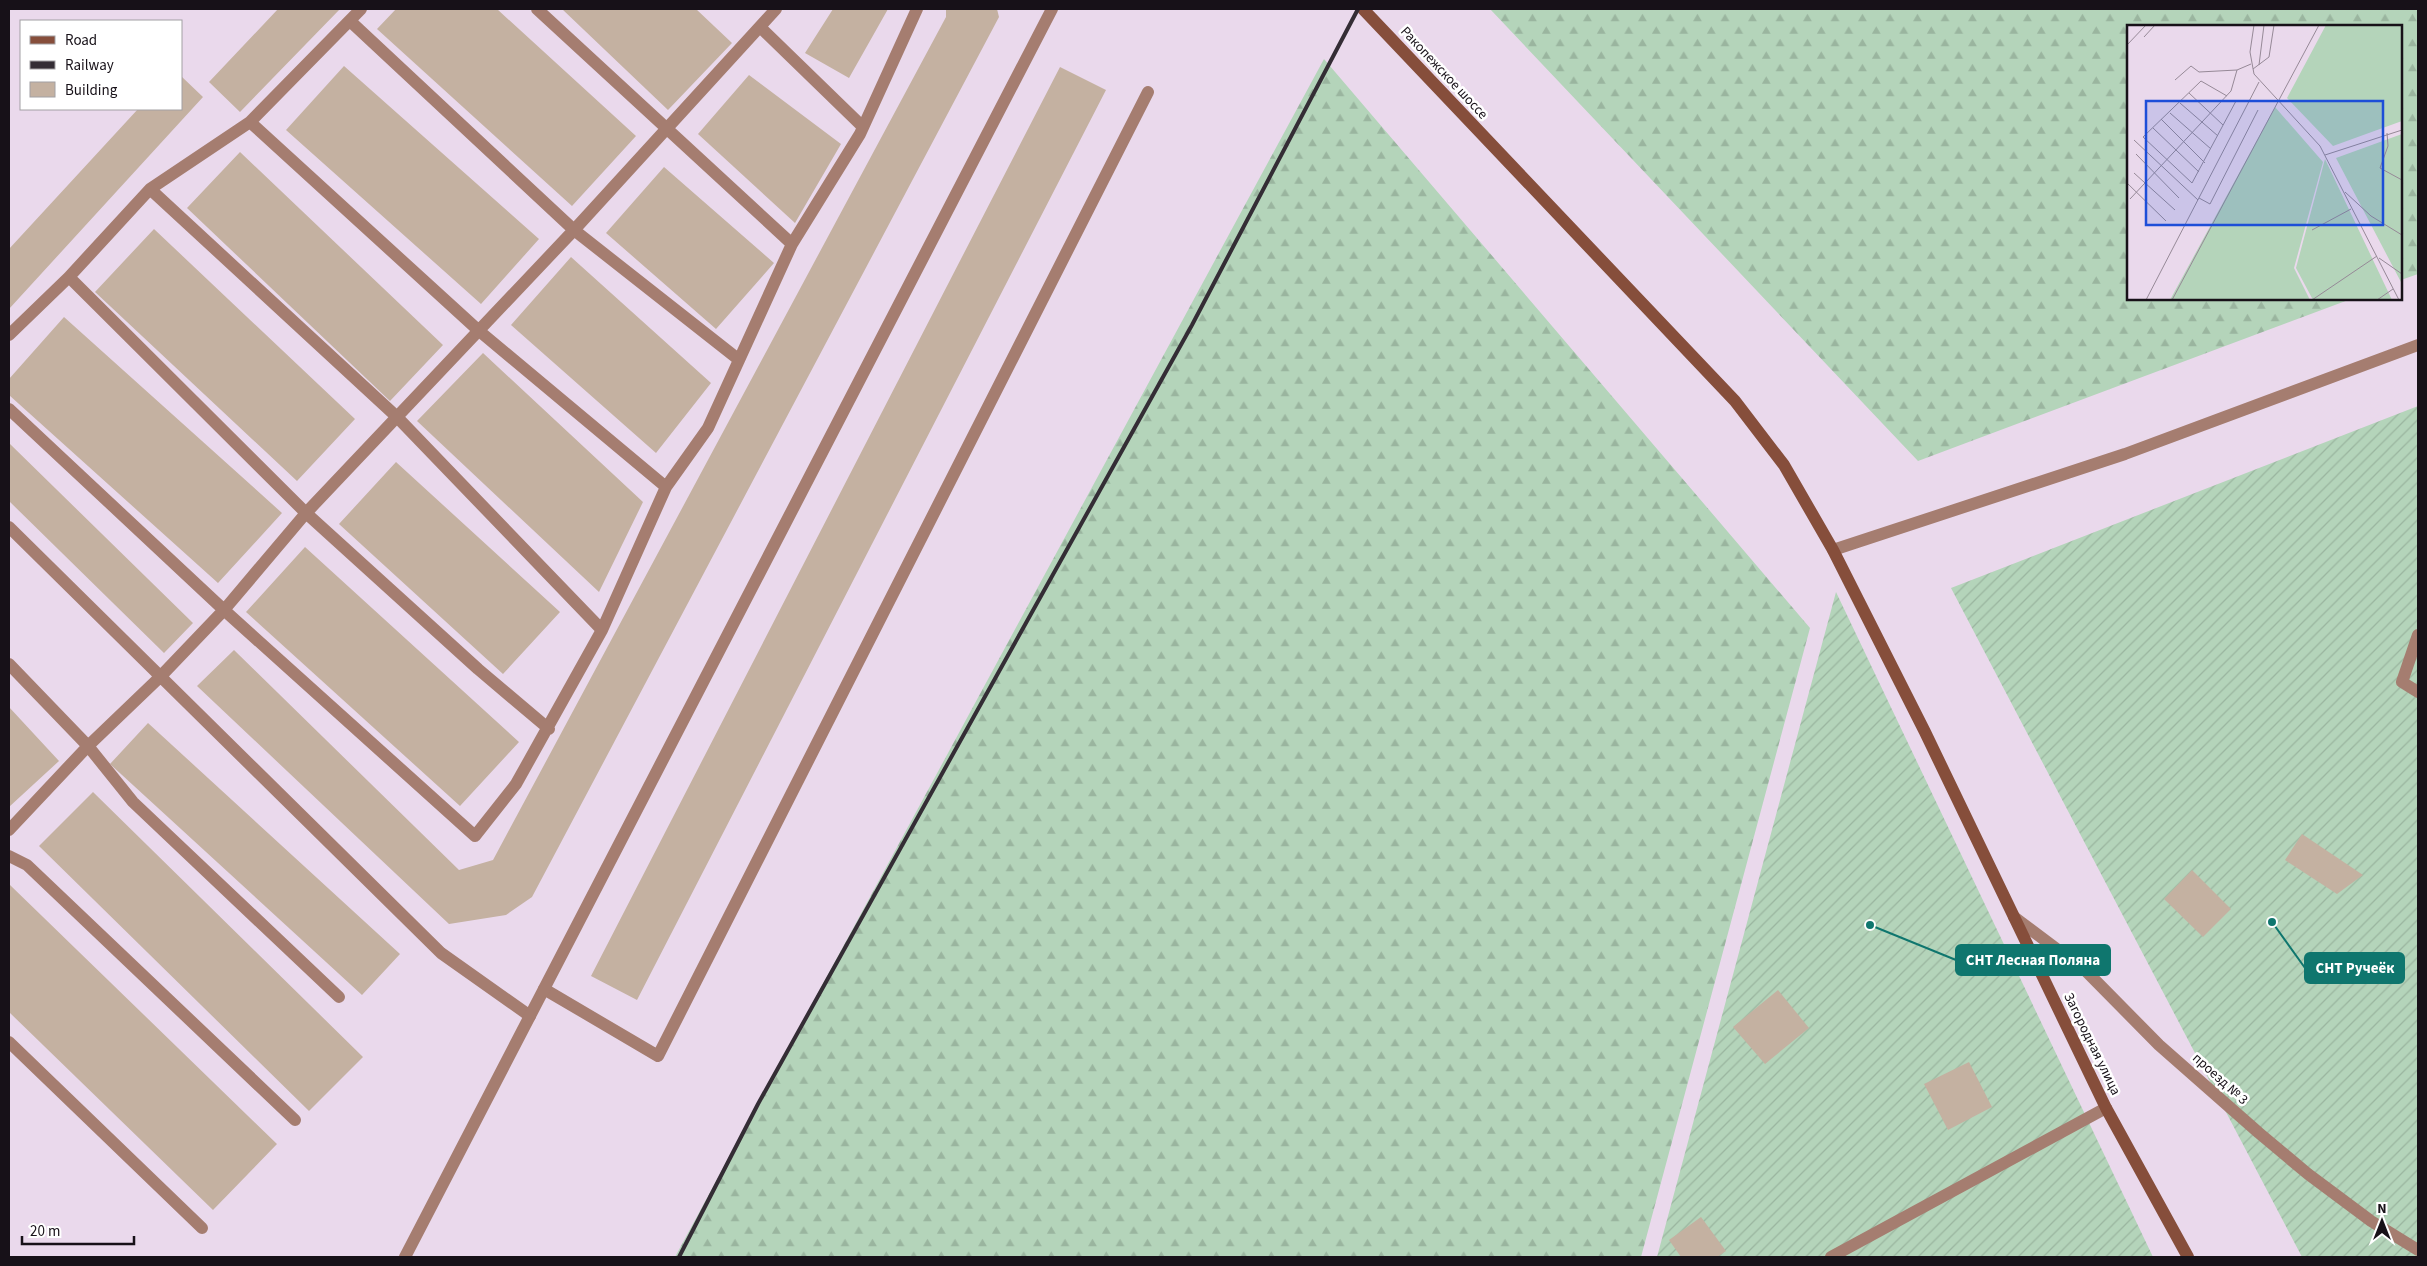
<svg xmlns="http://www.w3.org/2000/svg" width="2427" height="1266" font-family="'Source Sans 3',sans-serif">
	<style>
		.forest { fill: url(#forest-firs) }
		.garden { fill: url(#garden-furrows) }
		.building { fill: #c4b1a1 }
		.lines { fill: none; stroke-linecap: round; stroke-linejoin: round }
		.service { stroke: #a57d70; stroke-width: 12 }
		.minor { stroke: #a57d70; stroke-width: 12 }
		.tertiary { stroke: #a57d70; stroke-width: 12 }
		.secondary { stroke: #864e3b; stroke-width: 12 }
		.rail { stroke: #342d35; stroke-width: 4 }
		.labels { text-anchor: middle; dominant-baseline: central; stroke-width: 5; stroke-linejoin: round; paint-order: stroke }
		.street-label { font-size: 14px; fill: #171118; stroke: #fff }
		.inset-road { fill: none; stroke: #968997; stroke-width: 1 }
		.view { fill: #1d4ed8; fill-opacity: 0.15; stroke: #1d4ed8; stroke-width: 2.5 }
		.inset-edge { fill: none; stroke: #171118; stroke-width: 2.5 }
		.leader { fill: none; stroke: #0f766e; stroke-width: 2 }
		.callout-dot { fill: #0f766e; stroke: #fff; stroke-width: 2 }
		.callout { fill: #0f766e; stroke: #0f766e; stroke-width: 2 }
		.callout-label { font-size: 15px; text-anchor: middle; font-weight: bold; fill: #fff }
	</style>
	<defs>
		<pattern id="forest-firs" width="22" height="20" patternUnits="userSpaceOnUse" patternTransform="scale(1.25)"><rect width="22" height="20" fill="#b4d4ba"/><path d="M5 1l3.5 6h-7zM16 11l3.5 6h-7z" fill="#9ab59f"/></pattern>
		<pattern id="garden-furrows" width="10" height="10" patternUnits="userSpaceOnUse" patternTransform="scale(1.25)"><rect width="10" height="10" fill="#b4d4ba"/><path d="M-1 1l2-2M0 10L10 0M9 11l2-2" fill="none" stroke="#9ab59f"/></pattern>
	</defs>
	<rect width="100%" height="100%" fill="#ead9ec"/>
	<path class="forest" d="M1490,9H2418V274L2401,280V26H2128V299H2351L1918,461Z
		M1324,59L1810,628L1641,1257H675Z"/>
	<path class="garden" d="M2418,406V1257H2302L1951,588Z
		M1836,592L2153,1257H1657Z"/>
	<path class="building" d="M278,9H340L240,112L209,82Z
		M396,9H497L636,136L572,206L377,29Z
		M562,9H696L732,43L668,110Z
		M833,9H888L849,78L805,53Z
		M946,9H997L999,17L532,897L506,915L449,924L197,686L234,650L459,870L493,860L946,17Z
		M344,66L539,239L481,304L286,130Z
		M1060,67L1106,90L637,1000L591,976Z
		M749,75L841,144L795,223L698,134Z
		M181,76L203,97L9,309V249L138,109H181Z
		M240,152L443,345L390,401L187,208Z
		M664,167L774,263L716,329L606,233Z
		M154,229L355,419L297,481L95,292Z
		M571,257L711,383L656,453L511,325Z
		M64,317L282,513L218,583L9,395V379Z
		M483,353L643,502L599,592L417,421Z
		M9,443L193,623L164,653L9,501Z
		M396,462L560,612L503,674L339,524Z
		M305,547L519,742L460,806L246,612Z
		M9,707L59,761L9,807Z
		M148,723L400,954L362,995L110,764Z
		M93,792L363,1057L309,1111L39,846Z
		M2302,834L2363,875L2337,894L2285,860Z
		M2192,870L2231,909L2203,937L2164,899Z
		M9,884L277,1144L213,1210L9,1012Z
		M1778,990L1809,1028L1765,1064L1733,1027Z
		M1969,1062L1992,1107L1948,1130L1924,1084Z
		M1701,1217L1726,1251L1717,1257H1681L1669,1240Z"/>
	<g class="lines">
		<path class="service" d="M537,9L792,244
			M350,21L574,230L738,359
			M760,27L863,127
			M250,122L478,330L666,487
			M150,189L397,417L602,630
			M69,277L306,513L478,669L549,729
			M9,335L69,277L150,189L250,122L361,9
			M9,409L224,610L475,836L516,784L602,630L666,487L708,428L792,244L860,134L917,9
			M9,527L441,953L530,1016
			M9,664L88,746L133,802L339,997
			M9,830L88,746L160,677L224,610L306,513L574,230L776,9
			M9,856L27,865L295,1120
			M544,989L658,1056L1148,92
			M9,1042L202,1228"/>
		<path class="minor" d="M2418,635L2402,682L2418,692
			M2014,917L2086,971L2159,1045L2259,1133L2308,1174L2371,1221L2418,1250
			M405,1257L1052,9
			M1831,1257L2106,1108"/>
		<path class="tertiary" d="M1833,550L2125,454L2418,345"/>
		<path class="secondary" d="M1363,9L1735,401L1784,465L1833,550L1925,732L2106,1108L2188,1257"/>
		<path class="rail" d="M679,1257L758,1104L1192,325L1358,9"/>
	</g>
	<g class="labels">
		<g class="street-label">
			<text transform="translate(1444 73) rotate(47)">Ракопежское шоссе</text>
			<text transform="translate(2092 1044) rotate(64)">Загородная улица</text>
			<text transform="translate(2220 1079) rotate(42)">проезд № 3</text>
		</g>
	</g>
	<g transform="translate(2127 25)">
		<rect width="275" height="275" fill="#ead9ec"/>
		<path d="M199,0H275V96L206,121L160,73ZM148,82L196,137L167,243L183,275H43Z" fill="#b4d4ba"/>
		<path d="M275,109V259L209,133ZM198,134L265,275H186L169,243Z" fill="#b4d4ba"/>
		<path class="inset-road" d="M127,0L123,27L127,49L193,121L272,275M17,12L28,0M0,20L19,0M132,40L137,0M126,44L142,32L147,0M48,55L64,41L72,47L110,45M62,68L96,100M100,71L74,56L16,112L65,158L109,76M53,78L91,111M43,88L84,124M34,94L78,138M26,103L72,147M260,108L261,121L253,143L275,155M7,115L71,175M9,129L52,173M198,130L275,105M7,148L48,185M0,158L39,196M218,167L244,191L275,210M72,173L83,179L131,85M3,174L104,66L110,45L124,39M185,205L224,184M252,233L275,249M19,275L132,57M45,275L192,0M185,275L250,231M250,275L266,264"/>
		<path class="view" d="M19,76H256V200H19Z"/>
		<rect width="275" height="275" class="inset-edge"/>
	</g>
	<path class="leader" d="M1870 925L1956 960M2272 922L2305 968"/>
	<g class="callout-dot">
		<circle cx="1870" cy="925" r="5"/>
		<circle cx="2272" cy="922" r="5"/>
	</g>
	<g class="callout">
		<rect x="1956" y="945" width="154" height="30" rx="5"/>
		<rect x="2305" y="953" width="99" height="30" rx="5"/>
	</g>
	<g class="callout-label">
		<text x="2033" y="965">СНТ Лесная Поляна</text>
		<text x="2355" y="973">СНТ Ручеёк</text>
	</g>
	<rect width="2427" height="1266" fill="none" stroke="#171118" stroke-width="20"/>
	<rect x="20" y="20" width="162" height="90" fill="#ffffff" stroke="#a2a0a3"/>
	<rect x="30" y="36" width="25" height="8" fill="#864e3b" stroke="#a2a0a3"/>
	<text x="65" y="45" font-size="15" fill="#171118">Road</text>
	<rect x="30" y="61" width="25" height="8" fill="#342d35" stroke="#a2a0a3"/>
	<text x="65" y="70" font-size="15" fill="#171118">Railway</text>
	<rect x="30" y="82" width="25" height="15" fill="#c4b1a1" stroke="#a2a0a3"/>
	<text x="65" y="95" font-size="15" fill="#171118">Building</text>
	<g transform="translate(2382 1221)" stroke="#ffffff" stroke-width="4" paint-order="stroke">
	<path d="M0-4L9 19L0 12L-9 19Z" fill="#171118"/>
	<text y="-8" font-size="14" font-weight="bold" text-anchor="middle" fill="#171118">N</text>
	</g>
	<path d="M22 1236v8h112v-8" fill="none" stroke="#171118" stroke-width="2.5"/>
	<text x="30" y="1236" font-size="15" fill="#171118" stroke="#ffffff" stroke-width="4" paint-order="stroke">20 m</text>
</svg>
